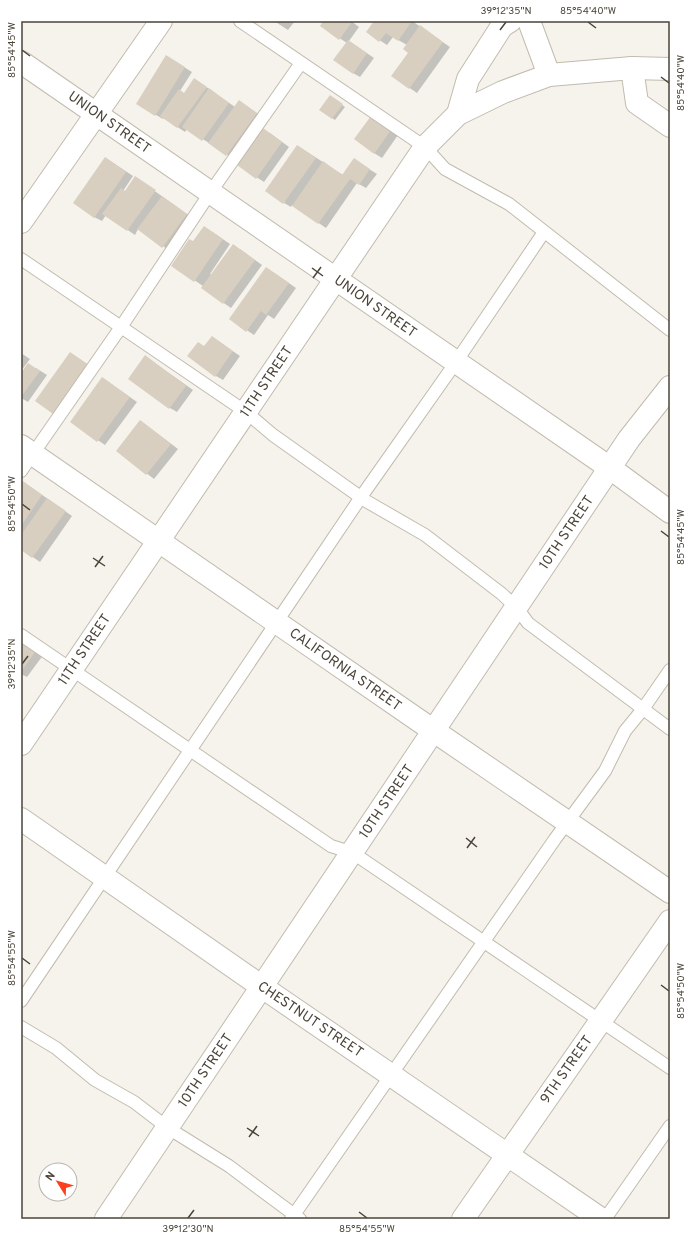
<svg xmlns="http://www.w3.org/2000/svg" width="691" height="1240" font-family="Overpass,sans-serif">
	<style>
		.shadow { fill: #0003 }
		.building { fill: #d8cfc1 }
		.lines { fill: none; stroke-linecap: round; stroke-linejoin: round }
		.service-casing { stroke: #c2bbae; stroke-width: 14 }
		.minor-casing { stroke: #c2bbae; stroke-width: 24 }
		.tertiary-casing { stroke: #c2bbae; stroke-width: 24 }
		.service { stroke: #fff; stroke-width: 12 }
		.minor { stroke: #fff; stroke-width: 22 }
		.tertiary { stroke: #fff; stroke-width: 22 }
		.ticks { fill: none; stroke: #4b4439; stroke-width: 1.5 }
		.labels { text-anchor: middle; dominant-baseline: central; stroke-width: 4; stroke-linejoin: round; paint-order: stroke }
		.street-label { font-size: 14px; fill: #4b4439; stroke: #fff }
		.neatline { fill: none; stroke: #4b4439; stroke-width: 1.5 }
		.ticks-label { font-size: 10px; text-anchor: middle; fill: #4b4439 }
	</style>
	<rect width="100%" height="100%" fill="#f6f3ec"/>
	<path class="shadow" d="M274,21H295L288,30Z
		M324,21H351L359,27L349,41L374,58L360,77L353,73L347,43L321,26Z
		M375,21H412L450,47L417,93L392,76L409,52L407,45L393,37L387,45L367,32Z
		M166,56L192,72L180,91L184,94L202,84L235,107L239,101L264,118L234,159L187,129L185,132L164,118L163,119L137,104Z
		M333,98L345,107L335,120L332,118Z
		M371,117L398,135L382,158L374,153Z
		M270,133L289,147L264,182L238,165Z
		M298,146L343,175L361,164L377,174L366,188L357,183L326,228L292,205L291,207L284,203Z
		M106,158L133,176L123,191L125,192L135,177L194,219L170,251L138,229L135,235L106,215L102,221L94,217Z
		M211,231L230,244L210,274L212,275L240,249L262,265L231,308L202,288L203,286L173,266L193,243Z
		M273,272L296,288L274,319L268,315L254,335L230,319Z
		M212,337L240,356L223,380L216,376L205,347Z
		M21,353L30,359L21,371Z
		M152,361L193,390L177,412L170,408Z
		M36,368L47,375L28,402L21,398V375Z
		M103,378L137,402L105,445L71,422Z
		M141,421L178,449L154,479L117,451Z
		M21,486L31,487L72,516L40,562L21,549Z
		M21,638L44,654L27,677L21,674Z"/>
	<path class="building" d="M323,21H351L352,22L339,40L320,26Z
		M374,21H412L398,41L386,33L379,42L366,32Z
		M420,25L443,42L409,89L391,76L408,53L403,49Z
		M348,40L367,53L353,74L333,60Z
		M166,55L185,67L155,116L136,104Z
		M194,78L207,87L177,128L160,116L179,89L184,93Z
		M209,88L229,103L202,141L182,127Z
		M330,95L343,104L332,119L319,110Z
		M239,100L257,113L226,156L208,143Z
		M371,116L391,130L374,154L354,139Z
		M263,128L282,142L256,179L237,165Z
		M297,145L316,158L283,204L265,191Z
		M105,157L126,172L94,218L73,203Z
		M354,158L370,169L359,185L350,179L318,224L292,206L323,161L342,175Z
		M135,176L156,190L127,231L102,214L121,188L125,191Z
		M162,196L187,214L162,248L137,229Z
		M204,226L223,239L194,282L171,266L189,239L193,241Z
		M233,244L255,260L223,304L201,288Z
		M266,267L289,283L266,315L261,311L246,332L229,319Z
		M212,336L233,351L215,377L187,356L198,342L204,346Z
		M70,352L89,365L53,414L35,401Z
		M145,355L186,386L169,409L128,379Z
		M28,363L40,371L21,397V373Z
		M102,377L130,397L97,442L70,422Z
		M140,420L171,444L146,475L116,451Z
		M23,481L42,495L21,526V484Z
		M47,498L66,511L32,558L21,550V535Z
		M21,638L37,649L21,672Z"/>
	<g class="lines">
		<defs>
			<path id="service" d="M240,21L425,147L445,169L509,204L670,330
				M21,259L246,412L273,435L366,501L425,535L502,594L517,608L528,623L670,729
				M21,471L121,327L210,193L301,63
				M21,635L331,846L353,853L670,1068
				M21,1001L361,497L456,362L544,232
				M21,1027L56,1048L95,1080L134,1102L168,1128L229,1166L300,1219
				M291,1219L555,839L605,771L625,731L643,709L670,670
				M605,1219L670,1126"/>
			<path id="minor" d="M529,21L549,75
				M21,62L610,468L670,512
				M632,68L637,103L670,126
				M458,114L468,79L502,26L510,21
				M21,222L161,21
				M106,1219L629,439L670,387
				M463,1219L670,921"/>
			<path id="tertiary" d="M21,446L434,731L670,892
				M21,744L425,147L458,114L503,92L549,75L632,68L670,69
				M21,819L271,993L601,1219"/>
		</defs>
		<use href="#service" class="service-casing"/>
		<use href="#minor" class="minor-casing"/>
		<use href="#tertiary" class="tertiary-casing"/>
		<use href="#service" class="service"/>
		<use href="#minor" class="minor"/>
		<use href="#tertiary" class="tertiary"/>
	</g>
	<path class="ticks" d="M588,22L596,28M500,30L506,22M22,50L30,56M661,77L669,83M312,268L323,276M313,278L321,267M22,504L30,510M661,531L669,537M93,558L105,566M95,567L103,556M22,664L28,656M466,838L477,847M467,848L475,837M22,958L30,964M661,985L669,991M247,1128L259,1136M249,1137L257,1126M359,1212L367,1218M188,1218L194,1210"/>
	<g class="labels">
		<g class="street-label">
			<text transform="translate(109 123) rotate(35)">UNION STREET</text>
			<text transform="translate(375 307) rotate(35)">UNION STREET</text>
			<text transform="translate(267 382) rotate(-56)">11TH STREET</text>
			<text transform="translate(567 533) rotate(-56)">10TH STREET</text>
			<text transform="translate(85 650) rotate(-56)">11TH STREET</text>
			<text transform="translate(345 670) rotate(35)">CALIFORNIA STREET</text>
			<text transform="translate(387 802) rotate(-56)">10TH STREET</text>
			<text transform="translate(310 1020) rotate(34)">CHESTNUT STREET</text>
			<text transform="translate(567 1070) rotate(-55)">9TH STREET</text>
			<text transform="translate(206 1071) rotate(-56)">10TH STREET</text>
		</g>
	</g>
	<rect width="691" height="1240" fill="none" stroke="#ffffff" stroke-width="44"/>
	<g transform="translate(58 1182) rotate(307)"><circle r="19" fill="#ffffff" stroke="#b7b4b0"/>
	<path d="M0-3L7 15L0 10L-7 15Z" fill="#fc3f1d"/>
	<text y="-6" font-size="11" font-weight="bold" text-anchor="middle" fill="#4b4439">N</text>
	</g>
	<rect x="22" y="22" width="647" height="1196" class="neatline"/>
	<g class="ticks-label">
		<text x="506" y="14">39°12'35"N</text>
		<text x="588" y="14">85°54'40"W</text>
		<text transform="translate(11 50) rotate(-90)" y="4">85°54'45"W</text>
		<text transform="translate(680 83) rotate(-90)" y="4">85°54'40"W</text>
		<text transform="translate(11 504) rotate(-90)" y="4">85°54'50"W</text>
		<text transform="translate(680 537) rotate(-90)" y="4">85°54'45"W</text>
		<text transform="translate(11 664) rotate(-90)" y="4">39°12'35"N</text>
		<text transform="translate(11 958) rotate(-90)" y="4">85°54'55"W</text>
		<text transform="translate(680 991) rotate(-90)" y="4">85°54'50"W</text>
		<text x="188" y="1232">39°12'30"N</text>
		<text x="367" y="1232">85°54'55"W</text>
	</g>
</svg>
